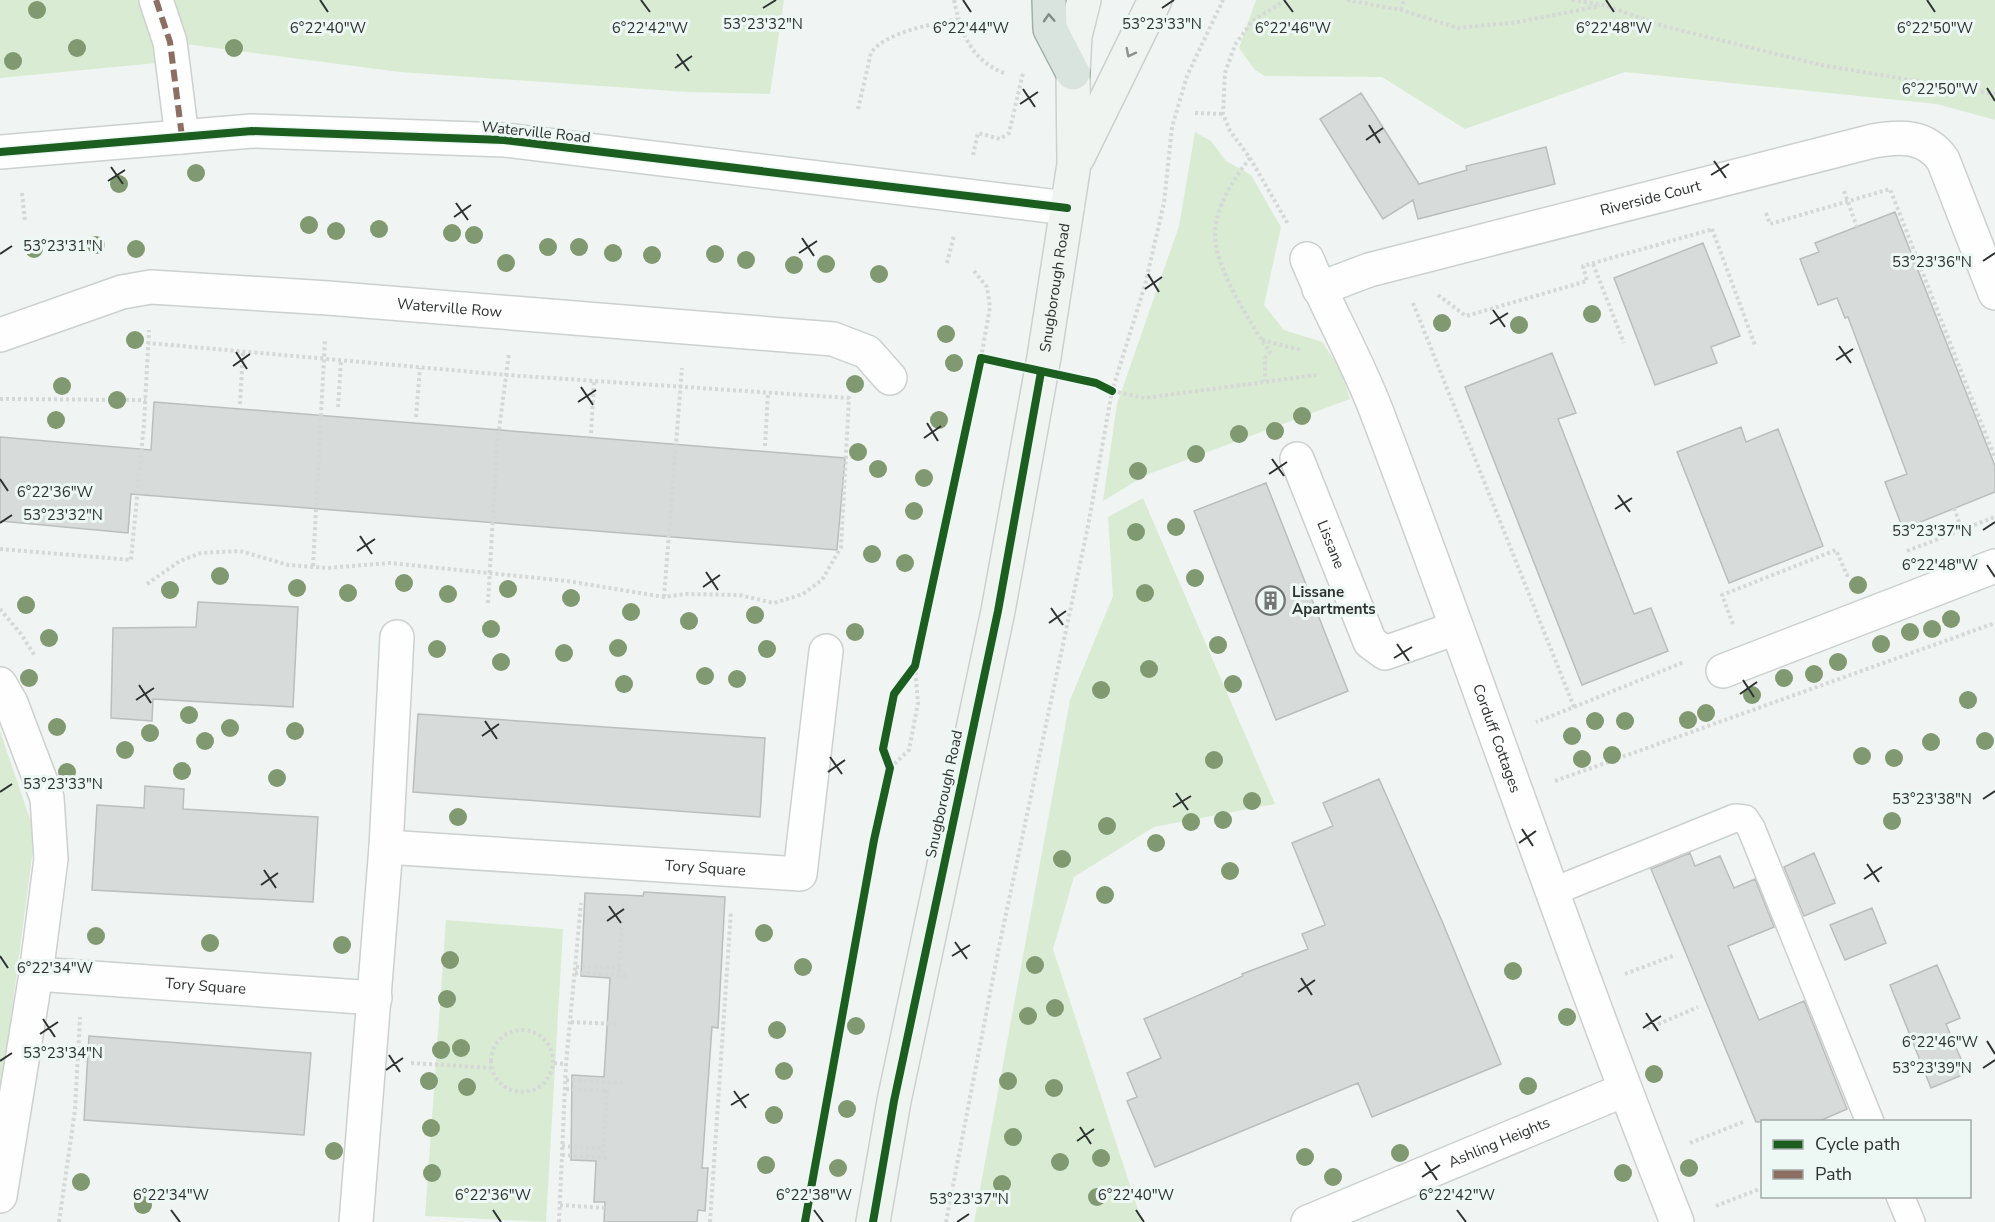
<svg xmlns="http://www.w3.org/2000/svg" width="1995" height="1222" font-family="'Nunito Sans',sans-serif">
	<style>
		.green { fill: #d9ebd3 }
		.building { fill: #d7dbda; stroke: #babebd; stroke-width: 1.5 }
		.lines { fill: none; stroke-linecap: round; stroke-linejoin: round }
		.service-casing { stroke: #ccd0ce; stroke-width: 30 }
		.pedestrian-casing { stroke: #ccd0ce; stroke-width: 36 }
		.minor-casing { stroke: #ccd0ce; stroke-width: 36 }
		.tertiary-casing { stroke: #ccd0ce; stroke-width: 36 }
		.secondary-casing { stroke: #ccd0ce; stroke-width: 36 }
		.trunk-casing { stroke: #a0b1a8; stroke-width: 36 }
		.path { stroke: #d6d7d7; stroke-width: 4; stroke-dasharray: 3 3; stroke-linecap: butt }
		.service { stroke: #fdfefd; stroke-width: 27 }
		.pedestrian { stroke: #fdfefd; stroke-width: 33 }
		.minor { stroke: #fdfefd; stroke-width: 33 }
		.tertiary { stroke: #fdfefd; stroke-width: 33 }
		.secondary { stroke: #eff4f1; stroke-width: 33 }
		.trunk { stroke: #d8e4dd; stroke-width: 33 }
		.quiet { stroke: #8d6e63; stroke-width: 6; stroke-dasharray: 12 6; stroke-linecap: butt }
		.cycleway-casing { stroke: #edf8f4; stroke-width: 11 }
		.cycleway { stroke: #1b5e20; stroke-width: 8 }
		.tree { fill: #809970 }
		.oneway { stroke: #838b87 }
		.oneway2 { stroke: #8e9391 }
		.ticks { fill: none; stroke: #2e3231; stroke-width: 2 }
		.labels { text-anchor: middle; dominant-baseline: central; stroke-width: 6; stroke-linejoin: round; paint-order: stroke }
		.street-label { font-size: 15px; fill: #2e3231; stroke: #edf8f4 }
		.poi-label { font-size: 15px; font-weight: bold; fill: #2e3231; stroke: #edf8f4; text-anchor: start }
		.ticks-label { font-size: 15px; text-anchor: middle; fill: #2e3231; stroke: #edf8f4; stroke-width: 6; stroke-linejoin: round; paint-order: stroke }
	</style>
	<rect width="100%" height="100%" fill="#f0f5f3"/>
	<path class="green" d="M0,0H784L770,94L687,92L400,72L170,42L157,63L0,78Z
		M1256,0H1995V120L1937,104L1625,72L1465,129L1382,77L1265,76L1255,70L1239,48Z
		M1195,132L1211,141L1226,161L1251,175L1281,227L1264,305L1284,330L1322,342L1341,370L1350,399L1146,475L1103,501L1117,404L1179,226Z
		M1143,498L1275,804L1154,827L1074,877L1053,949L1142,1222H974L1070,700L1113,596L1108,517Z
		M0,731L35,834L0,1101Z
		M446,920L563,929L546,1222L425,1216Z"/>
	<path class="building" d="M1361,93L1419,184L1467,170L1466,166L1546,147L1555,184L1418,219L1413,200L1383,219L1320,119Z
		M1895,212L1995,466V492L1903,529L1885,482L1907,474L1848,317L1845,318L1837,298L1818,305L1800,259L1819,252L1815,243Z
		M1703,243L1740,336L1711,347L1717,363L1655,385L1614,278Z
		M1552,353L1576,413L1558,419L1634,614L1651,608L1668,651L1582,685L1465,387Z
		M154,402L845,458L837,550L131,494L128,533L0,521V437L151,450Z
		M1741,427L1746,442L1778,429L1823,546L1729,583L1677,452Z
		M1266,483L1348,691L1276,720L1194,511Z
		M198,602L298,607L293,707L153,699L152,721L111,718L113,628L196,627Z
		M418,714L765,738L760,817L413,792Z
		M1379,779L1442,921L1501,1064L1372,1117L1358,1083L1155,1167L1127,1101L1137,1097L1127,1073L1161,1058L1144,1019L1243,976L1242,974L1308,949L1302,934L1325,925L1324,922L1292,843L1333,826L1323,803Z
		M145,786L184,789L183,809L318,817L313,902L92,890L97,805L144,808Z
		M1690,853L1695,866L1720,856L1734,888L1755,879L1774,927L1728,946L1759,1020L1804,1001L1847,1109L1817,1122H1756L1651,869Z
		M1814,853L1835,903L1804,916L1784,867Z
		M644,892L725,897L718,1028L712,1027L708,1083L702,1168H708L705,1211L698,1210L697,1222H604L605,1202H594L596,1161L571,1160L572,1075L604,1077L610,978L581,976L585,893L643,896Z
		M1872,908L1886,943L1845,960L1830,925Z
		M1937,965L1960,1018L1946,1024L1967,1073L1931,1088L1890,985Z
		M89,1036L311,1053L304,1135L84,1120Z"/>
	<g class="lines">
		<defs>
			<path id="service" d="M1552,892L1735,818L1745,819L1751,828L1870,1122
				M1900,1196L1911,1222"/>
			<path id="pedestrian" d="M156,0L170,42L182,137"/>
			<g id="minor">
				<path id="s1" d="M1307,259C1328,310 1356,358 1376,410C1479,679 1570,954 1677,1222"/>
				<path id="s2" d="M1319,289L1369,270L1873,141C1900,136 1926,135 1943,160L1995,293"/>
				<path id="s3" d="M0,335L122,292L151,287L328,298L833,339L867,352L890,378"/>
				<path id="s4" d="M1297,459L1370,642L1385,653L1456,628"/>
				<path d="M1723,671L1995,566"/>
				<path d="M0,684L11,703L47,798L51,859L36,974L0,1196"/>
				<path id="s5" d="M386,847L800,874L826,651"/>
				<path id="s6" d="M36,974L375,998"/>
				<path d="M356,1222L386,847L397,637"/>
				<path id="s7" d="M1308,1222L1624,1090"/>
			</g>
			<path id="tertiary" d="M0,152L252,131L504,140L1067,208"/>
			<g id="secondary">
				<path d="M1078,157L1155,0"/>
				<path id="s8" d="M873,1222L894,1101L998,611L1044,357L1074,164L1073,73L1075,36L1084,0"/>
			</g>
			<path id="trunk" d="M1049,0L1050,29L1073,73"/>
		</defs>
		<use href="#service" class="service-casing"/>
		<use href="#pedestrian" class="pedestrian-casing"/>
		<use href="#minor" class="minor-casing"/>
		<use href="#tertiary" class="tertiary-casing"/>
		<use href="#secondary" class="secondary-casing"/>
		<use href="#trunk" class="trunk-casing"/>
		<path class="path" d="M954,0C961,34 972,62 1007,74
			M1286,0L1252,21L1235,45L1225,73L1223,114L1230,131L1250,158L1288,224
			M1347,0L1401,10L1458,28L1518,22L1600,6
			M1572,0L1604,5L1663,26L1821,65L1995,94
			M1401,10L1404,0
			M858,109L871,53C885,32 933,24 958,19
			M1195,113L1223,114
			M973,155L978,133L1000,139L1009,133L1023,73
			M1250,158C1234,178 1214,209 1215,236C1215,268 1252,326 1270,352L1265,358V381
			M1844,191L1857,227
			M22,193L25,221
			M1766,213L1770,224L1890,189L1995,458
			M1712,229L1755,345
			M947,263L954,235
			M1593,264L1624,343
			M974,271L987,287L990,307L981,358
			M1438,295L1466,316L1587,281L1583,266L1713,229
			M1413,303L1574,707L1536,722
			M1262,340L1301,350
			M1112,391L1145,398L1316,375
			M0,399L146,400
			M240,404L243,352
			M338,407L341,361
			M416,417L420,368
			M591,433L594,381
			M765,446L768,393
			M1954,508L1962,530
			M0,549L131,560L144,424L149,330
			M1907,551L1995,517
			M313,566L325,339
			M147,584L180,561L201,553L240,551L288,565L327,568L390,563L567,581L664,597L686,594L739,595L774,603L803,594L822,580L841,547L849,398L507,375L148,343
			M664,597L682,368
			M488,603L497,445L509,353
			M0,609L21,634L35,656
			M1733,624L1722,595L1836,550L1847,575L1850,574
			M1574,707L1684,662
			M890,768L909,750L918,703L915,666
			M1555,781L1995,623
			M576,967H620
			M619,972L623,904
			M575,973L629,976
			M1625,974L1675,955
			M571,1022L616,1024
			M1647,1029L1698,1007
			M491 1061a31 31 0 1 1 62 0a31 31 0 1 1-62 0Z
			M411,1063L491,1068
			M554,1063L566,1064
			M566,1080L623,1083
			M566,1089L607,1091
			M1690,1143L1743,1122
			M562,1146L604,1149
			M603,1153L607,1087
			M562,1155L608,1158
			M560,1205L605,1208
			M1716,1206L1762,1188
			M59,1222L75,1110L80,1017
			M559,1222L566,1064L581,903
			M710,1222L731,911
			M946,1222L999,947L1088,526L1112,391L1145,285L1164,203L1172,127L1187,76L1223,0"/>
		<use href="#service" class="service"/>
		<use href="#pedestrian" class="pedestrian"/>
		<use href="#minor" class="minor"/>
		<use href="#tertiary" class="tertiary"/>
		<use href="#secondary" class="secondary"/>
		<use href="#trunk" class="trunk"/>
		<path class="quiet" d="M156,0L170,42L182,137"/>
		<defs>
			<path id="cycleway" d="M0,152L252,131L504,140L1067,208
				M805,1222L874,840L890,768L883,749L894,694L915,666L981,358L1096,383L1112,391
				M873,1222L894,1101L998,611L1041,372"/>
		</defs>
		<use href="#cycleway" class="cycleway-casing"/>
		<use href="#cycleway" class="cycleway"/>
	</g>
	<g class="tree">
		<circle cx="37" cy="10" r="9"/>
		<circle cx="77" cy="48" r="9"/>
		<circle cx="234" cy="48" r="9"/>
		<circle cx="13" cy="61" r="9"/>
		<circle cx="196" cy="173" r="9"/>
		<circle cx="119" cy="184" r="9"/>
		<circle cx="309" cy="225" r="9"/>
		<circle cx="379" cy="229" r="9"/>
		<circle cx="336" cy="231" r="9"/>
		<circle cx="452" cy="233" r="9"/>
		<circle cx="474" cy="235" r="9"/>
		<circle cx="96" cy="245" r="9"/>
		<circle cx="548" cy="247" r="9"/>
		<circle cx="579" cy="247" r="9"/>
		<circle cx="34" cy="249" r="9"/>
		<circle cx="136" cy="249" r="9"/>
		<circle cx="613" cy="253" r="9"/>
		<circle cx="715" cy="254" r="9"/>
		<circle cx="652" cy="255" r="9"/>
		<circle cx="746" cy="260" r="9"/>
		<circle cx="506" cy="263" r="9"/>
		<circle cx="826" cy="264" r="9"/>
		<circle cx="794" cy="265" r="9"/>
		<circle cx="879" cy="274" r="9"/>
		<circle cx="1592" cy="314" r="9"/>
		<circle cx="1442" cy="323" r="9"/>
		<circle cx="1519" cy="325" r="9"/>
		<circle cx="946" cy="334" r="9"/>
		<circle cx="135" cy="340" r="9"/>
		<circle cx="954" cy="363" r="9"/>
		<circle cx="855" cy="384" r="9"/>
		<circle cx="62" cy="386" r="9"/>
		<circle cx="117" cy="400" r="9"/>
		<circle cx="1302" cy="416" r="9"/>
		<circle cx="56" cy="420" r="9"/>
		<circle cx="939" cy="420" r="9"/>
		<circle cx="1275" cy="431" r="9"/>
		<circle cx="1239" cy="434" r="9"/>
		<circle cx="858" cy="452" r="9"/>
		<circle cx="1196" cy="454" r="9"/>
		<circle cx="878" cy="469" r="9"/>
		<circle cx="1138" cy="471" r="9"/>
		<circle cx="924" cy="478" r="9"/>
		<circle cx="914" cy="511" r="9"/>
		<circle cx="1176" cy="527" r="9"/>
		<circle cx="1136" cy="532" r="9"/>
		<circle cx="872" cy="554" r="9"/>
		<circle cx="905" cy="563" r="9"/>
		<circle cx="220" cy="576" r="9"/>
		<circle cx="1195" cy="578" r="9"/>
		<circle cx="404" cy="583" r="9"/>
		<circle cx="1858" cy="585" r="9"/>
		<circle cx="297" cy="588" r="9"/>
		<circle cx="508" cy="589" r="9"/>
		<circle cx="170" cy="590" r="9"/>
		<circle cx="348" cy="593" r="9"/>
		<circle cx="1145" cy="593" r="9"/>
		<circle cx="448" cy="594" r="9"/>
		<circle cx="571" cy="598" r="9"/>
		<circle cx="26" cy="605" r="9"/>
		<circle cx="631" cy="612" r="9"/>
		<circle cx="755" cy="615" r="9"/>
		<circle cx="1951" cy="619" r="9"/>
		<circle cx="689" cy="621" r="9"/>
		<circle cx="491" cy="629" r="9"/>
		<circle cx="1932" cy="629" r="9"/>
		<circle cx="855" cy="632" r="9"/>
		<circle cx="1910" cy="632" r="9"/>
		<circle cx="49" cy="638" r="9"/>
		<circle cx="1881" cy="644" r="9"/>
		<circle cx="1218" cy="645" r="9"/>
		<circle cx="618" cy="648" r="9"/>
		<circle cx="437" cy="649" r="9"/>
		<circle cx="767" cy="649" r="9"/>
		<circle cx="564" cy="653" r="9"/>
		<circle cx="501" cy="662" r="9"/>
		<circle cx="1838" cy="662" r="9"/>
		<circle cx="1149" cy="669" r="9"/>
		<circle cx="1814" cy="674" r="9"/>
		<circle cx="705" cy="676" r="9"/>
		<circle cx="29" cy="678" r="9"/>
		<circle cx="1784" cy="678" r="9"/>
		<circle cx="737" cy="679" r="9"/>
		<circle cx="624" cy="684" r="9"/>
		<circle cx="1233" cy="684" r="9"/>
		<circle cx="1101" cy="690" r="9"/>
		<circle cx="1752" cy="695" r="9"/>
		<circle cx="1968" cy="700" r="9"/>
		<circle cx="1706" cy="713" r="9"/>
		<circle cx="189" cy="715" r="9"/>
		<circle cx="1688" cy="720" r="9"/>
		<circle cx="1595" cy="721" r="9"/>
		<circle cx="1625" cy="721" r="9"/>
		<circle cx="57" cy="727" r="9"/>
		<circle cx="230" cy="728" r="9"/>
		<circle cx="295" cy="731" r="9"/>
		<circle cx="150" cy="733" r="9"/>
		<circle cx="1572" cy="736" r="9"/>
		<circle cx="205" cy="741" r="9"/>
		<circle cx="1985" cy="741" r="9"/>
		<circle cx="1931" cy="742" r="9"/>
		<circle cx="125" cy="750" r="9"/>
		<circle cx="1612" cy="755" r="9"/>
		<circle cx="1862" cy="756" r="9"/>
		<circle cx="1894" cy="758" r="9"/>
		<circle cx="1582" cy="759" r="9"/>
		<circle cx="1214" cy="760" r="9"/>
		<circle cx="182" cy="771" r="9"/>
		<circle cx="67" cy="772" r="9"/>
		<circle cx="277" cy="778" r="9"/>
		<circle cx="1252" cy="801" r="9"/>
		<circle cx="458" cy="817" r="9"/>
		<circle cx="1223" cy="820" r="9"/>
		<circle cx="1892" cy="821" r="9"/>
		<circle cx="1191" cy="822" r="9"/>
		<circle cx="1107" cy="826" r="9"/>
		<circle cx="1156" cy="843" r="9"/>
		<circle cx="1062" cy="859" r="9"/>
		<circle cx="1230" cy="871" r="9"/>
		<circle cx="1105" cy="895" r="9"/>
		<circle cx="764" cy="933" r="9"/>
		<circle cx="96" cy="936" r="9"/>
		<circle cx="210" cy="943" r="9"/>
		<circle cx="342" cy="945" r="9"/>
		<circle cx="450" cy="960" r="9"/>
		<circle cx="1035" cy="965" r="9"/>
		<circle cx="803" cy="967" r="9"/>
		<circle cx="1513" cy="971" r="9"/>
		<circle cx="447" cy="999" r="9"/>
		<circle cx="1055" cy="1008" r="9"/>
		<circle cx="1028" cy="1016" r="9"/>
		<circle cx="1567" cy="1017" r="9"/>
		<circle cx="856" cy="1026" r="9"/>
		<circle cx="777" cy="1030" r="9"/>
		<circle cx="461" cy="1048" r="9"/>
		<circle cx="441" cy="1050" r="9"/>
		<circle cx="784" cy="1071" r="9"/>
		<circle cx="1654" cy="1074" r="9"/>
		<circle cx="429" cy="1081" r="9"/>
		<circle cx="1008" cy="1081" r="9"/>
		<circle cx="1528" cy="1086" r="9"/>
		<circle cx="467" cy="1087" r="9"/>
		<circle cx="1054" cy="1088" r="9"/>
		<circle cx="847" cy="1109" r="9"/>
		<circle cx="774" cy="1115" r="9"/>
		<circle cx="431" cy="1128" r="9"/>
		<circle cx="1013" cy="1137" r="9"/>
		<circle cx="334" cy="1151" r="9"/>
		<circle cx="1400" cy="1153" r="9"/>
		<circle cx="1305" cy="1157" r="9"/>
		<circle cx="1101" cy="1158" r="9"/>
		<circle cx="1060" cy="1162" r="9"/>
		<circle cx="766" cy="1165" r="9"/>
		<circle cx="838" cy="1168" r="9"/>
		<circle cx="1689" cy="1168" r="9"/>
		<circle cx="432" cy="1173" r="9"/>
		<circle cx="1623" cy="1173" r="9"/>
		<circle cx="1333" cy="1177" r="9"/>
		<circle cx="81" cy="1182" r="9"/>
		<circle cx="1002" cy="1184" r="9"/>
		<circle cx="1097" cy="1197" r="9"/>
		<circle cx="143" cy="1205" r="9"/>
	</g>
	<defs><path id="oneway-chevron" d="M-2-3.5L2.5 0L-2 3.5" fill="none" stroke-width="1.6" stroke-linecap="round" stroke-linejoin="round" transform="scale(1.5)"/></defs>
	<use class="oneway" href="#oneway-chevron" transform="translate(1049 18) rotate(-93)"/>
	<use class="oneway2" href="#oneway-chevron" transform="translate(1130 53) rotate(117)"/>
	<path class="ticks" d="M320,0L328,12M641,0L650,12M963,0L971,12M1284,0L1293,12M1606,0L1614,12M1927,0L1935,12M763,8L776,0M1162,8L1174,0M677,54L689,71M675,68L692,56M1987,88L1995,101M1023,89L1035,107M1020,104L1038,92M1369,125L1380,143M1366,140L1383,128M1714,161L1726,178M111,167L123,184M1711,175L1729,164M108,181L125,170M456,203L468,220M454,217L471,205M802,238L814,256M799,253L817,241M0,254L12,246M1983,261L1995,253M1148,274L1159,292M1145,289L1162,277M1493,310L1505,327M1490,324L1508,313M1839,346L1851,363M236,352L247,369M1836,360L1853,349M233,366L250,354M581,387L593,405M578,402L596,390M927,423L938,441M924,438L941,426M1272,459L1284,476M1269,474L1287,462M0,479L8,491M1618,495L1630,512M1615,509L1632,498M0,523L12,515M1983,530L1995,522M360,536L372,554M357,551L375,539M1987,565L1995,577M706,572L718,590M703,587L720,575M1051,608L1063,625M1049,623L1066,611M1397,644L1409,661M1394,658L1412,647M1743,680L1754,697M139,685L151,703M1740,694L1757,682M136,700L154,688M485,721L497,739M482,736L499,724M830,757L842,774M828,772L845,760M0,792L12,784M1176,793L1188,810M1983,799L1995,791M1173,807L1191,796M1522,829L1533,846M1519,843L1536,831M1867,864L1879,882M264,870L276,888M1864,879L1882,867M261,885L278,873M609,906L621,923M607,921L624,909M955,942L967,959M0,956L8,968M952,956L970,945M1301,978L1312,995M1298,992L1315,980M1646,1013L1658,1031M43,1019L55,1037M1643,1028L1661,1016M40,1034L58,1022M1987,1041L1995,1054M389,1055L400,1072M0,1061L12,1053M1983,1068L1995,1060M386,1070L403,1058M734,1091L746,1108M731,1105L749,1094M1080,1127L1091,1144M1077,1141L1094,1129M1425,1162L1437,1180M1422,1177L1440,1165M171,1210L180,1222M493,1210L501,1222M814,1210L823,1222M1136,1210L1144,1222M1457,1210L1466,1222M957,1222L969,1214"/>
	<defs>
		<symbol id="building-ring" viewBox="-11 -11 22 22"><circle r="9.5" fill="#edf8f4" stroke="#727675" stroke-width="1.5"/><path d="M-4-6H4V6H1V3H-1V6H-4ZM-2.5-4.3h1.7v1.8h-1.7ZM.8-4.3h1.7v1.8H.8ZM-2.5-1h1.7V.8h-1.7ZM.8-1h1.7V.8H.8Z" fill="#727675"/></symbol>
	</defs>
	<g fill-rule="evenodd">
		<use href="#building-ring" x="1254" y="584" width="33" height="33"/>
	</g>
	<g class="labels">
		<g class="street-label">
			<text transform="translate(536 132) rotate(6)">Waterville Road</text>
			<text stroke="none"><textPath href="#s2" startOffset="344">Riverside Court</textPath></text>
			<text stroke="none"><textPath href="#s8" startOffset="952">Snugborough Road</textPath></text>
			<text stroke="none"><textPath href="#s3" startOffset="458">Waterville Row</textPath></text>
			<text stroke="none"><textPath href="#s4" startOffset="92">Lissane</textPath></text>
			<text stroke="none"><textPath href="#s1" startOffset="516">Corduff Cottages</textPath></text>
			<text transform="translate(944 794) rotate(-78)">Snugborough Road</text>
			<text stroke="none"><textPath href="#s5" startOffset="320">Tory Square</textPath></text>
			<text stroke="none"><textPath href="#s6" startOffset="170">Tory Square</textPath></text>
			<text stroke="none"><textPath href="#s7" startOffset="207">Ashling Heights</textPath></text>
		</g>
		<g class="poi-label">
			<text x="1292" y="592">Lissane<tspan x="1292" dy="17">Apartments</tspan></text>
		</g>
	</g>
	<g class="ticks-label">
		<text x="763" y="29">53°23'32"N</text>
		<text x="1162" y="29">53°23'33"N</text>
		<text x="1935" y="33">6°22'50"W</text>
		<text x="328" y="33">6°22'40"W</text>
		<text x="971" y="33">6°22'44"W</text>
		<text x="1293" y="33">6°22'46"W</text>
		<text x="650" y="33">6°22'42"W</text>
		<text x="1614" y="33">6°22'48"W</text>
		<text x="1940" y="94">6°22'50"W</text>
		<text x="63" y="251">53°23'31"N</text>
		<text x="1932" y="267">53°23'36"N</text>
		<text x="55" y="497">6°22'36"W</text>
		<text x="63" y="520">53°23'32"N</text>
		<text x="1932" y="536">53°23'37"N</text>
		<text x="1940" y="570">6°22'48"W</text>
		<text x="63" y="789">53°23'33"N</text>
		<text x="1932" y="804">53°23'38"N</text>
		<text x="55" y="973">6°22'34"W</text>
		<text x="1940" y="1047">6°22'46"W</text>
		<text x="63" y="1058">53°23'34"N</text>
		<text x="1932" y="1073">53°23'39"N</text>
		<text x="171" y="1200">6°22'34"W</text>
		<text x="493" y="1200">6°22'36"W</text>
		<text x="814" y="1200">6°22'38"W</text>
		<text x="1136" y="1200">6°22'40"W</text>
		<text x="1457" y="1200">6°22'42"W</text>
		<text x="969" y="1204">53°23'37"N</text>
	</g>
	<rect x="1761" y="1120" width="210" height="78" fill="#edf8f4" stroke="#a1a9a6" stroke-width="1.5"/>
	<rect x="1773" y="1140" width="30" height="9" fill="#1b5e20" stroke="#a1a9a6" stroke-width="1.5"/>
	<text x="1815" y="1150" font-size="18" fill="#2e3231">Cycle path</text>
	<rect x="1773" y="1170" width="30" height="9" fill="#8d6e63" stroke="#a1a9a6" stroke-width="1.5"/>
	<text x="1815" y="1180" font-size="18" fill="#2e3231">Path</text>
</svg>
